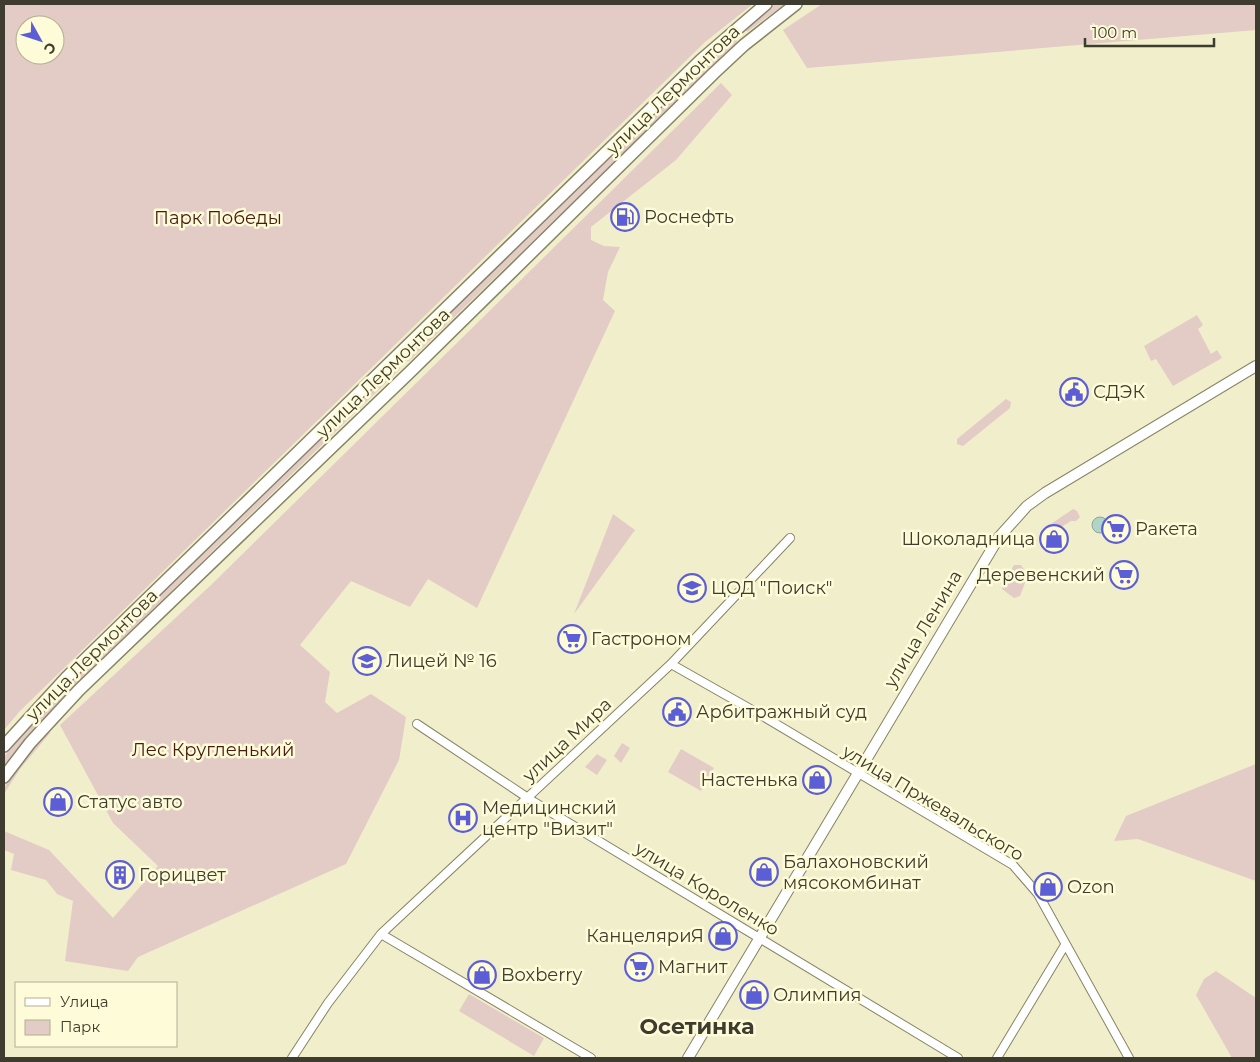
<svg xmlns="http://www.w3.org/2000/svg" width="1260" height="1062" font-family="Montserrat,sans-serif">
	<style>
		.green { fill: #e3ccc6; fill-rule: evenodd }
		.water { fill: #afd4c8; stroke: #8da69a }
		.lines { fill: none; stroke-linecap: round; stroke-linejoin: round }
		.minor-casing { stroke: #878465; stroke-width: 10 }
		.secondary-casing { stroke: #878465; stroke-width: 12 }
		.primary-casing { stroke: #878465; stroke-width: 14 }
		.minor { stroke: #fff; stroke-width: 8 }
		.secondary { stroke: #fff; stroke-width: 10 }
		.primary { stroke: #fff; stroke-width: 11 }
		.labels { text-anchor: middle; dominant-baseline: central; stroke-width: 5; stroke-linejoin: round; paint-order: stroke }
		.street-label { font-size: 18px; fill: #3d3c2e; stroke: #fefbd8 }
		.poi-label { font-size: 18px; fill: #3d3c2e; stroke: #fefbd8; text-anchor: start }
		.park-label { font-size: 18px; fill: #481a10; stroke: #fefbd8 }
		.district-label { font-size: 22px; font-weight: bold; fill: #3d3c2e; stroke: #fefbd8 }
	</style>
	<rect width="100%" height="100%" fill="#f1eecb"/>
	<path class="green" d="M4,4H753L705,42L19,712L4,730ZM25,25H55V55H25Z
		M775,4H785L747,32L746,28Z
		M822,4H1256V30L807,68L783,30Z
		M734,38L738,42L409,361H405V357Z
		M721,83L732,95L676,160L591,227V240L604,246L620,247L608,272L603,300L615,311L477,608L428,579L410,607L351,581L300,645L330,672L325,702L337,713L371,694L406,717L399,760L346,864L138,957L128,971L65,961L73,901L57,894L46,880L11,870L14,854L4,850V831L49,850L113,918L158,866L113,823L60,725L211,585Z
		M1197,315L1203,325L1198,329L1211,354L1217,350L1222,358L1173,386L1156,359L1151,361L1144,346Z
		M398,365L400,368L399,370L75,685L25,738L4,766V757L21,735L72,681Z
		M1006,399L1011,402L1010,408L963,446L957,444V439Z
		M1073,509L1077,511L1080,517L1076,521H1071L1048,535L1045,533V528Z
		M613,514L635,530L574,614Z
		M1014,565H1021L1028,575L1020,596L1014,598L1002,589V584Z
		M48,732L50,733L20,769L4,794C4,774 34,746 48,732Z
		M622,743L630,748L621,763L614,756Z
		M681,749L714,768L701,791L668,772Z
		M597,754L607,760L597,775L585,767Z
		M1256,764V881L1138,839L1114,841L1126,816Z
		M1216,971L1256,998V1058H1232L1196,995L1204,979Z
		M469,994L544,1038L534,1056L459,1011Z"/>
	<path class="water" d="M1092 525a8 8 0 1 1 16 0a8 8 0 1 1-16 0Z"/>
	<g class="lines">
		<defs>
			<path id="minor" d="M671,664L761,715L1013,865L1038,894L1129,1058
				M417,724L534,802L958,1058
				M381,934L591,1058
				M292,1058L328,1003L381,934L671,664L790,538
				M997,1058L1065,945"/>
			<path id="secondary" d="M688,1058L999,537L1027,506L1045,493L1256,366"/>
			<path id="primary" d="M4,746L67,677L701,60L766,4
				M4,777L30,743L79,690L411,371L714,73L744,45L796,4"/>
		</defs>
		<use href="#minor" class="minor-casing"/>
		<use href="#secondary" class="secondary-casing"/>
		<use href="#primary" class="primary-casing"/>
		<use href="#minor" class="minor"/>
		<use href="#secondary" class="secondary"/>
		<use href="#primary" class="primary"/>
	</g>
	<defs>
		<symbol id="fuel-ring" viewBox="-11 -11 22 22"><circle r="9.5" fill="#fefbd8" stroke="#5c5ed6" stroke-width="1.5"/><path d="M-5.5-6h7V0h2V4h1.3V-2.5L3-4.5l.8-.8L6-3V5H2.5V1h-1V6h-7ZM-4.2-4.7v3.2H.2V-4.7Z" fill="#5c5ed6"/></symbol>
		<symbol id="civic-ring" viewBox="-11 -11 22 22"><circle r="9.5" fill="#fefbd8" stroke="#5c5ed6" stroke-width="1.5"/><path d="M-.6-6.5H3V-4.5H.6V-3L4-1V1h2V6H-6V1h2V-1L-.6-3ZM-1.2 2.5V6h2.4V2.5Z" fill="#5c5ed6"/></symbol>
		<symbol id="supermarket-ring" viewBox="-11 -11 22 22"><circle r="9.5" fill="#fefbd8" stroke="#5c5ed6" stroke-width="1.5"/><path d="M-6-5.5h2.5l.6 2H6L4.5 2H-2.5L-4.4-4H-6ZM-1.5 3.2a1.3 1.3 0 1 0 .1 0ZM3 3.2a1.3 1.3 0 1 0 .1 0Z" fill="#5c5ed6"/></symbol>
		<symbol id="shop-ring" viewBox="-11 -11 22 22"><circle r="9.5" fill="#fefbd8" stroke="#5c5ed6" stroke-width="1.5"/><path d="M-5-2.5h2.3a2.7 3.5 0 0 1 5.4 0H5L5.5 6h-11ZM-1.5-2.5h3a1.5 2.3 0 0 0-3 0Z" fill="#5c5ed6"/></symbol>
		<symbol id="school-ring" viewBox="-11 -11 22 22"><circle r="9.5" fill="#fefbd8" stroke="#5c5ed6" stroke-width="1.5"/><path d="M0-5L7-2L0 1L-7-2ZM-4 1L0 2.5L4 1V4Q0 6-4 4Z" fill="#5c5ed6"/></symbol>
		<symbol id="hospital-ring" viewBox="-11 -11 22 22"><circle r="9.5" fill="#fefbd8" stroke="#5c5ed6" stroke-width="1.5"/><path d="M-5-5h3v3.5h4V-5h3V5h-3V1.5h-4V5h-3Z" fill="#5c5ed6"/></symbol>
		<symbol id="building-ring" viewBox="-11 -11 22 22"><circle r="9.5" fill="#fefbd8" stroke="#5c5ed6" stroke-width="1.5"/><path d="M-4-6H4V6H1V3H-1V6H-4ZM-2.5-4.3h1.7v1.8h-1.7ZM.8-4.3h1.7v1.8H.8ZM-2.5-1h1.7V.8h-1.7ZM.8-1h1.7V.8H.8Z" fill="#5c5ed6"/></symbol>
	</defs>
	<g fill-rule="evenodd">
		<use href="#fuel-ring" x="609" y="201" width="32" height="32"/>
		<use href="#civic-ring" x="1058" y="376" width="32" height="32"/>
		<use href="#supermarket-ring" x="1100" y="513" width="32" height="32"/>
		<use href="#shop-ring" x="1038" y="523" width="32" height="32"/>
		<use href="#supermarket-ring" x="1108" y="559" width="32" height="32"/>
		<use href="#school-ring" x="676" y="572" width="32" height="32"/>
		<use href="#supermarket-ring" x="556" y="623" width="32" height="32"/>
		<use href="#school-ring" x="351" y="645" width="32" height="32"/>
		<use href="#civic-ring" x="661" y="696" width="32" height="32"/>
		<use href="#shop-ring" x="801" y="764" width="32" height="32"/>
		<use href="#shop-ring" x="42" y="786" width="32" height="32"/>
		<use href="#hospital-ring" x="447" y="802" width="32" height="32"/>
		<use href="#shop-ring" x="748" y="856" width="32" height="32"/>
		<use href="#building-ring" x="104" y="859" width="32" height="32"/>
		<use href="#shop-ring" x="1032" y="871" width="32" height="32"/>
		<use href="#shop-ring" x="707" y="920" width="32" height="32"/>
		<use href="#supermarket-ring" x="623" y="951" width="32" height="32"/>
		<use href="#shop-ring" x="466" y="959" width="32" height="32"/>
		<use href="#shop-ring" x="738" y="979" width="32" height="32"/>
	</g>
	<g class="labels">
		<g class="street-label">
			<text transform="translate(673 90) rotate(-44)">улица Лермонтова</text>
			<text transform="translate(383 373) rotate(-44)">улица Лермонтова</text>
			<text transform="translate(923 629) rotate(-59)">улица Ленина</text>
			<text transform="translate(92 655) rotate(-45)">улица Лермонтова</text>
			<text transform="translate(567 740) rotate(-43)">улица Мира</text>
			<text transform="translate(933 803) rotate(31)">улица Пржевальского</text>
			<text transform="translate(707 889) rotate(31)">улица Короленко</text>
		</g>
		<g class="poi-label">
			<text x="644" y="217">Роснефть</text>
			<text x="1093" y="392">СДЭК</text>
			<text x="1135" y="529">Ракета</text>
			<text x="1035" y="539" text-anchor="end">Шоколадница</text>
			<text x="1105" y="575" text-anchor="end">Деревенский</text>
			<text x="711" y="588">ЦОД "Поиск"</text>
			<text x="591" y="639">Гастроном</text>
			<text x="386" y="661">Лицей № 16</text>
			<text x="696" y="712">Арбитражный суд</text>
			<text x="798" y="780" text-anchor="end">Настенька</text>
			<text x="77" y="802">Статус авто</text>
			<text x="482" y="808">Медицинский<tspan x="482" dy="21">центр "Визит"</tspan></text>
			<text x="783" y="862">Балахоновский<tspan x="783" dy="21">мясокомбинат</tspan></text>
			<text x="139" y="875">Горицвет</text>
			<text x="1067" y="887">Ozon</text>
			<text x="704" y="936" text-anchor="end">КанцеляриЯ</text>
			<text x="658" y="967">Магнит</text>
			<text x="501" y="975">Boxberry</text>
			<text x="773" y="995">Олимпия</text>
		</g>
		<g class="park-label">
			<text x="218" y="218">Парк Победы</text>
			<text x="213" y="750">Лес Кругленький</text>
		</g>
		<g class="district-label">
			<text x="697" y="1026">Осетинка</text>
		</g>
	</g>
	<rect width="1260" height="1062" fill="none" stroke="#3d3c2e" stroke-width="10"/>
	<rect x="15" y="982" width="162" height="65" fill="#fefbd8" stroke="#b1af94"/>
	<rect x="25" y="998" width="25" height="8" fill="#ffffff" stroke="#b1af94"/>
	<text x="60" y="1007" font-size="15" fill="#3d3c2e">Улица</text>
	<rect x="25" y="1020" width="25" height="15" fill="#e3ccc6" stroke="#b1af94"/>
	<text x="60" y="1032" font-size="15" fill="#3d3c2e">Парк</text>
	<g transform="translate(40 40) rotate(130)"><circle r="24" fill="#fefbd8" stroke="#b1af94"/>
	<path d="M0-4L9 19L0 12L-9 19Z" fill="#5c5ed6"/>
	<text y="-8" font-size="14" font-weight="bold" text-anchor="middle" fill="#3d3c2e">С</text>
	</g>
	<path d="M1085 38v8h129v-8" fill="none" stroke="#3d3c2e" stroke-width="2.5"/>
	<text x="1092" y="38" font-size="15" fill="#3d3c2e" stroke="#fefbd8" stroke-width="4" paint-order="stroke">100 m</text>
</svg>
